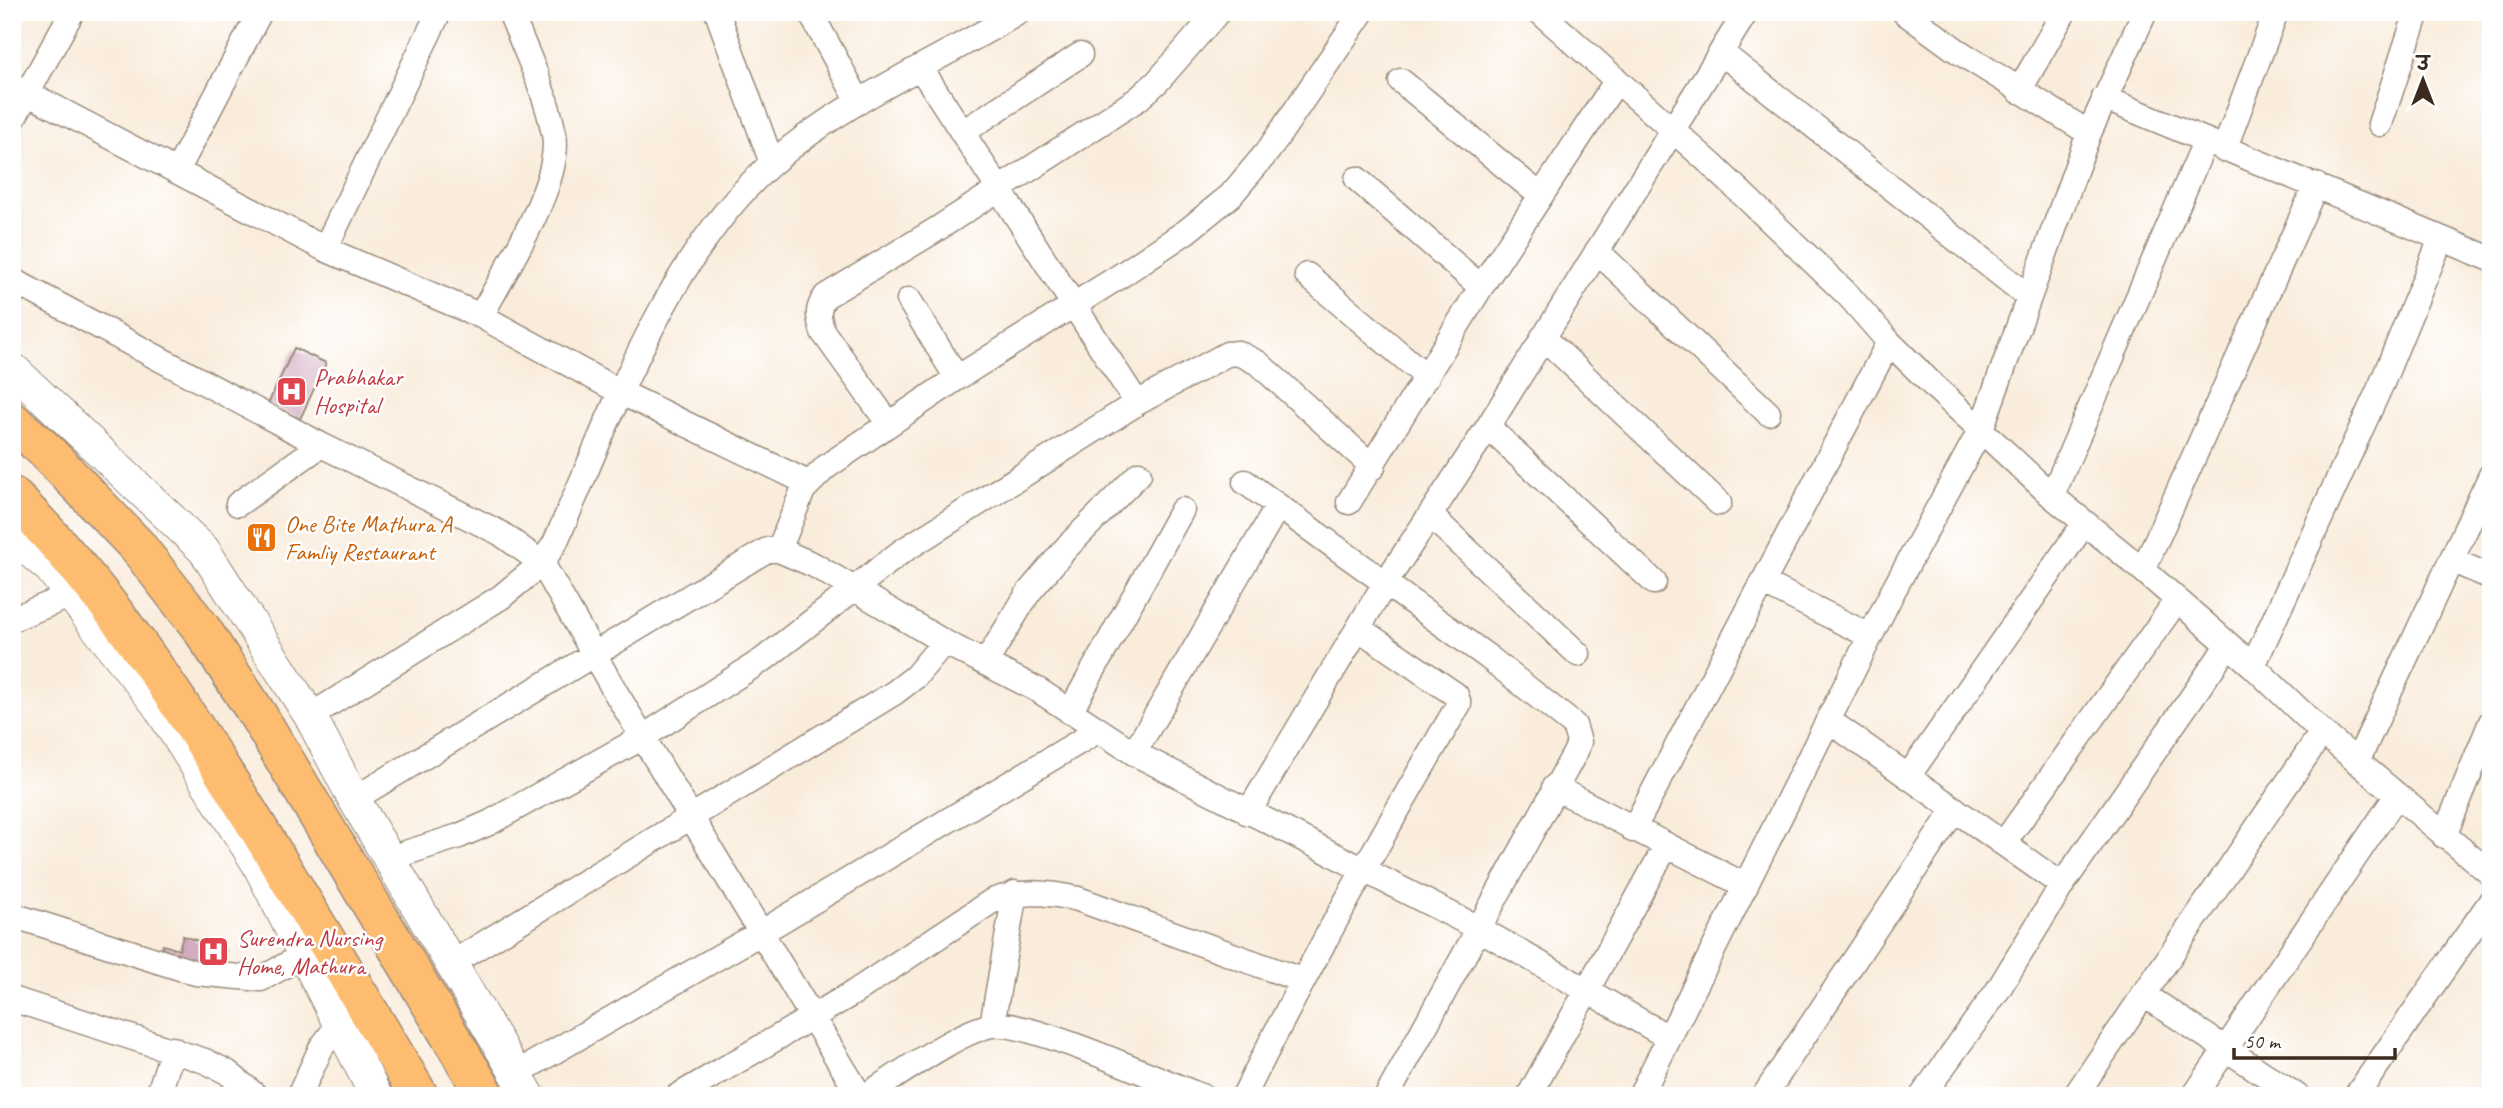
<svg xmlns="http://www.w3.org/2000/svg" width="2503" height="1108" font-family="Caveat,'Playpen Sans Deva',sans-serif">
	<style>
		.building { fill: #ca9db6 }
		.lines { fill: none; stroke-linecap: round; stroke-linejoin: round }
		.minor-casing { stroke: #9a8b7c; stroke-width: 27 }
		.tertiary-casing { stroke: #9a8b7c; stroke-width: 34 }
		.trunk-casing { stroke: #9a8b7c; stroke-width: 41 }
		.minor { stroke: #fff; stroke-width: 24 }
		.tertiary { stroke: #fff; stroke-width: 32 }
		.trunk { stroke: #fdbc70; stroke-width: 38 }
		.labels { text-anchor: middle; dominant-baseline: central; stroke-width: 5; stroke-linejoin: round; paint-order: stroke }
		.health-label { font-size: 24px; fill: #be3a42; stroke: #fff; text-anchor: start }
		.food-label { font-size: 24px; fill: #c56008; stroke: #fff; text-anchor: start }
	</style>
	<rect width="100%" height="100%" fill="#fff"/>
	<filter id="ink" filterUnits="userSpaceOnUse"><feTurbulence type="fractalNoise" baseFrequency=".0143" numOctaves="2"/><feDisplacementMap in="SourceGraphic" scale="14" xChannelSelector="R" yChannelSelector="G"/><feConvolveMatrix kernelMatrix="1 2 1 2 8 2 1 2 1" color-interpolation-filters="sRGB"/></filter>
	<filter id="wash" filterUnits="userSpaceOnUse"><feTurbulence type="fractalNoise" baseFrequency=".00686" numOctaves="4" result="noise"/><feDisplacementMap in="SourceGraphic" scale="28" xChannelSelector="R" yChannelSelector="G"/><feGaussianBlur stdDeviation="1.57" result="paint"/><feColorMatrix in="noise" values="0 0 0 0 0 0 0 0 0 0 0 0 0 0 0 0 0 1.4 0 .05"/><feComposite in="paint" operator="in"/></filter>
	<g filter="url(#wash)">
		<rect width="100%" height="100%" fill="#f9ecdb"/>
		<g id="blocks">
			<path class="building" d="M294,348L326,363L300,419L268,404Z
				M183,936L226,950L219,974L160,956L163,945L179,950Z"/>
		</g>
	</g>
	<g filter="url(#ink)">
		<use href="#blocks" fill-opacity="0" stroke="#9a8b7c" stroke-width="2"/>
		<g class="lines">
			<defs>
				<path id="minor" d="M717,12L772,163
					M810,12L859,102
					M1540,12L1711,164L1848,295L1889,342L1937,389L2052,496L2143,570L2253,666L2322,732L2491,874
					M1904,12L1956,50L2089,133
					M1722,53L2029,297
					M920,67L1137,403
					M1401,81L1541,196
					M12,85L325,249L481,316L622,393L808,483
					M2019,91L2064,12
					M2104,98L2491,259
					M12,121L72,12
					M2380,124L2417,12
					M963,132L1080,55
					M2224,150L2276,12
					M177,171L260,12
					M1357,179L1481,287
					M325,249L439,12
					M1597,251L1768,413
					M1307,275L1427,377
					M12,280L321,445L238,504
					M909,300L957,378
					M481,316C504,272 563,182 554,134C546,92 526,52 510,12
					M1543,337L1719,503
					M889,424L823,332C818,317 816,309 826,296L934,231L1138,99L1157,82L1218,12
					M1488,427L1654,582
					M321,445L500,533L542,563L616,693L860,1096
					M1245,482L1488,657L1574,725L1579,742L1576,751L1387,1096
					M2052,496L2205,142
					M1349,502L1481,287L1617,80
					M1431,516L1578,654
					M779,550L803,490L826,467L957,378L1120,276L1187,231L1231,195L1268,151L1362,12
					M2453,561L2491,577
					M2143,570L2316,185
					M1764,583L1870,636
					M12,619L72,595
					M986,662L1029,592L1067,547L1139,474
					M2253,666L2382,383L2441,239
					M1070,712L1182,510
					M310,716L501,597L542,563L555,543C611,417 666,258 771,164C844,100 937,62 1019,12
					M1828,720L2062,885
					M1134,753L1278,506
					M2357,762L2491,475
					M1909,775L2084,524
					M1554,787L1746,886
					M354,799L767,550H779L814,565L944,642L1038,690L1134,753L1478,928L1668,1037
					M1248,813L1384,585L1488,427L1746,12
					M1633,830L1889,342
					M2444,836L2491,722
					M2004,843L2177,600
					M390,858L459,836L489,823L643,737L764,659L901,552L1137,403L1227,354L1238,353L1258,363L1373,467
					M12,915L196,973L261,979L304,955
					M452,963L894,693L915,677L944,642
					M2143,994L2297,1096
					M12,999L205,1061L227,1072L256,1096
					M992,1025L1015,893
					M515,1074L762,932L1099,730
					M158,1096L173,1049
					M299,1096L321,1048L339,1024
					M678,1096L853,993L992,901C1023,890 1046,892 1078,899L1301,980
					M865,1096C896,1077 960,1030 993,1025C1027,1020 1162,1081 1201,1096
					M1244,1096C1310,962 1383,833 1459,704L1456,695L1358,628
					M1529,1096L1666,846
					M1640,1096L1892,593L1981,429L2089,133L2145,12
					M1764,1096L1955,809
					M1922,1096L1998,990L2062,885L2228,645
					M2075,1096L2322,732
					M2194,1096L2397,795
					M2356,1096L2491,901"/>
				<path id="tertiary" d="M12,368L204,550L310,716L354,799L529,1096
					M12,536L50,568L157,704L258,864L376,1096"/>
				<path id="trunk" d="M12,421L45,450L137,546L201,628L259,717L486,1096
					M12,496C116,598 193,722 269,846C319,929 370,1012 419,1096"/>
			</defs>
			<use href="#minor" class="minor-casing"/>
			<use href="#tertiary" class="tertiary-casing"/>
			<use href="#trunk" class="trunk-casing"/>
			<use href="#minor" class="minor"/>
			<use href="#tertiary" class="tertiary"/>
			<use href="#trunk" class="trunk"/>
		</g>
	</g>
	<defs>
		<symbol id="hospital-square" viewBox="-11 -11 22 22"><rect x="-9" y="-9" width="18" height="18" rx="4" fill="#e0444e" stroke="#fff"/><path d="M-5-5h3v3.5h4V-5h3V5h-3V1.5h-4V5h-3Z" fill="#fff"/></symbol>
		<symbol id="restaurant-square" viewBox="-11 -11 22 22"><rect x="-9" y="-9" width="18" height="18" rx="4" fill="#e8710a" stroke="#fff"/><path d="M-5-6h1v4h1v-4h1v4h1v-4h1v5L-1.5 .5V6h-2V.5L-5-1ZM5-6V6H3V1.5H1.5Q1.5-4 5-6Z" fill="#fff"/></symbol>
	</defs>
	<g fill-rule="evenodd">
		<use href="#hospital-square" x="274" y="374" width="35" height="35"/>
		<use href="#restaurant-square" x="244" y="520" width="35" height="35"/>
		<use href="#hospital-square" x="196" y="934" width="35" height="35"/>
	</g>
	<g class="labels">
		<g class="health-label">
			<text x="314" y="377">Prabhakar<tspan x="314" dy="28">Hospital</tspan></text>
			<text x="237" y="938">Surendra Nursing<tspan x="237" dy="28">Home, Mathura</tspan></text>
		</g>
		<g class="food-label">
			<text x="285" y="524">One Bite Mathura A<tspan x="285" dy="28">Famliy Restaurant</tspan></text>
		</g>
	</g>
	<rect width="2503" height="1108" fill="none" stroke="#fff" stroke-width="42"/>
	<g transform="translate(2423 80)" stroke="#ffffff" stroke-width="5" paint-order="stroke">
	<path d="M0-5L12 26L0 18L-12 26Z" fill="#3b2a1e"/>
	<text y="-10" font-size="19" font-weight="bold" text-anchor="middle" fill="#3b2a1e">उ</text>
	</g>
	<path d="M2234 1048v10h161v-10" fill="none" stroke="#3b2a1e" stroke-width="3.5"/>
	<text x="2244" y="1048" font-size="21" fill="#3b2a1e" stroke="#ffffff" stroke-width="5" paint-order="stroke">50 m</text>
</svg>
